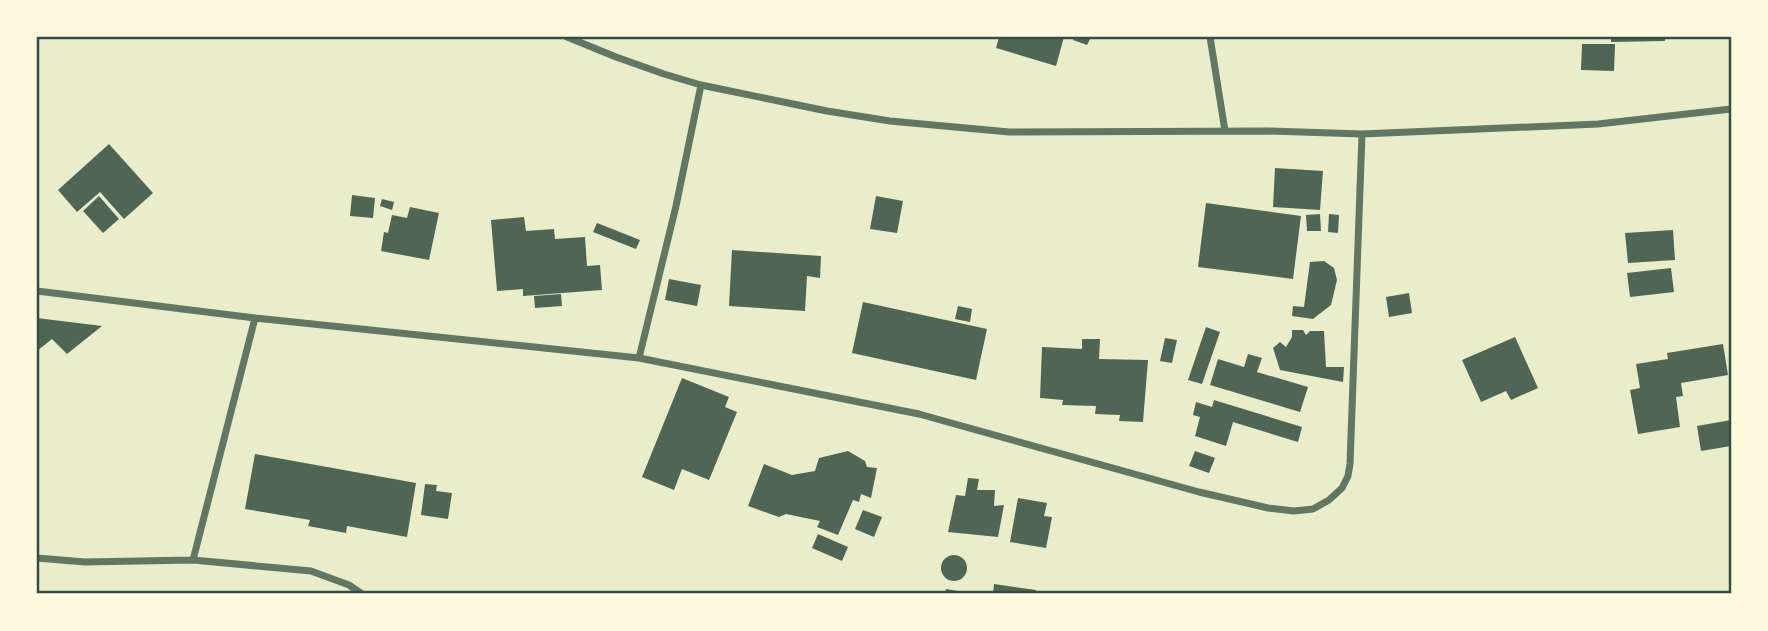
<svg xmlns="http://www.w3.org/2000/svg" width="1768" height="631" font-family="Montserrat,sans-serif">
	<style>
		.building { fill: #4f6655 }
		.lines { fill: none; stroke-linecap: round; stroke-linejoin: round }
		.minor { stroke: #617663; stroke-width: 7 }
		.neatline { fill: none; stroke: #344e41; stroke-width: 2.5 }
	</style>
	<rect width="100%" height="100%" fill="#e9edc9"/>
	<path class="building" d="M999,37H1064L1056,66L996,48Z
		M1075,37H1091L1087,45L1073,40Z
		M1611,37H1665V41L1611,42Z
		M1582,44H1615L1614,71L1581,70Z
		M109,144L153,193L124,219L100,192L77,212L58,190Z
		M1275,168L1323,171L1320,210L1273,207Z
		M352,195L375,198L373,218L350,216Z
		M99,196L119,219L103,233L83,211Z
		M876,196L903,201L897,233L870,229Z
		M382,199L394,202L392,210L380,206Z
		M1206,203L1301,216L1293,279L1198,267Z
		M410,207L439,213L429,260L381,251L384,232L388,233L392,215L407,218Z
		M1320,214L1321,231H1307L1306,215Z
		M1329,214L1339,215L1338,233L1328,232Z
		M524,217L526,231L554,229L555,239L585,237L587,266L600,265L602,290L523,296V289L497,291L491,220Z
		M597,223L640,240L636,249L593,232Z
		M1673,230L1675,260L1628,263L1625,233Z
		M732,250L821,256L820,278L807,276L805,311L729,306Z
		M1324,261L1334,268L1337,280L1331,305L1313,319L1292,316L1293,306L1304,307L1310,262Z
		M1671,268L1674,292L1630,297L1627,273Z
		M669,279L701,285L697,306L665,300Z
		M1409,293L1412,313L1389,317L1386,297Z
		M561,294L562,306L535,308L534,296Z
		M863,302L987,329L976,380L852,353Z
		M958,306L972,309L970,322L955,319Z
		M37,318L102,326L67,354L52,339L37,351Z
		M1206,327L1220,332L1202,384L1188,380Z
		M1292,330H1303L1306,335L1310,331H1324L1326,367H1344L1343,382L1280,370L1273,348L1280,342L1286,347L1292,337Z
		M1515,337L1538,388L1511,400L1506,391L1481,402L1462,360Z
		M1165,338L1177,340L1172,363L1160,361Z
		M1082,339H1100L1099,359L1148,360L1143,422L1119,421L1120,415L1095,414L1096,406L1062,405L1063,400L1040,398L1042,347L1082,349Z
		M1723,344L1728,375L1681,383L1683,396L1676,397L1680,427L1638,434L1630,390L1640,388L1636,364L1668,359L1667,353Z
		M1248,354L1262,358L1257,372L1308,387L1300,412L1210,385L1218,359L1244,367Z
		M682,378L729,397L725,407L737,412L709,480L682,469L674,490L642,477Z
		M1214,400L1302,427L1298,442L1233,422L1226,446L1195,436L1200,417L1193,415L1196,402L1212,407Z
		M1731,420V446L1701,451L1697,426Z
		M848,451L865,461L867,467L877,468L871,498L861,494L859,502L853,500L838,535L817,527L820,521L786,514L779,517L748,506L764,464L792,475L815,471L819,458Z
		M1195,451L1215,458L1209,473L1189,466Z
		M255,454L416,483L407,537L347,526L346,533L308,526L310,520L245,509Z
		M968,478L979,479L977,490H995L994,506L1004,505L998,537L948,532L956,495L965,496Z
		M425,484L437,485L436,491L452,493L448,519L421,515Z
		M1018,498L1047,503L1044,516L1052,517L1046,548L1010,542Z
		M863,510L882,517L874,537L855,529Z
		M818,534L848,547L842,561L812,548Z
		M941 568a13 13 0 1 1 26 0a13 13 0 1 1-26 0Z
		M994,584L1036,590V594H993Z
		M946,589L970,593V594H945Z"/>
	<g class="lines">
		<path class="minor" d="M567,37L616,57L664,74L701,85L730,91L827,111L890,121L1009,132L1268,131L1362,134L1598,124L1731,109
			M1210,37L1225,131
			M37,291L255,318L639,358L919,414L1199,492L1268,508L1294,511L1313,509L1329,500L1342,488L1348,476L1350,464L1362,134
			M639,358L676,206L701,85
			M37,558L85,562L193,560L311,571L349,585L362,594
			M193,560L255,318"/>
	</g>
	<rect width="1768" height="631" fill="none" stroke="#fefae0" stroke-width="77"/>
	<rect x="38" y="38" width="1692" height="554" class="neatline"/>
</svg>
